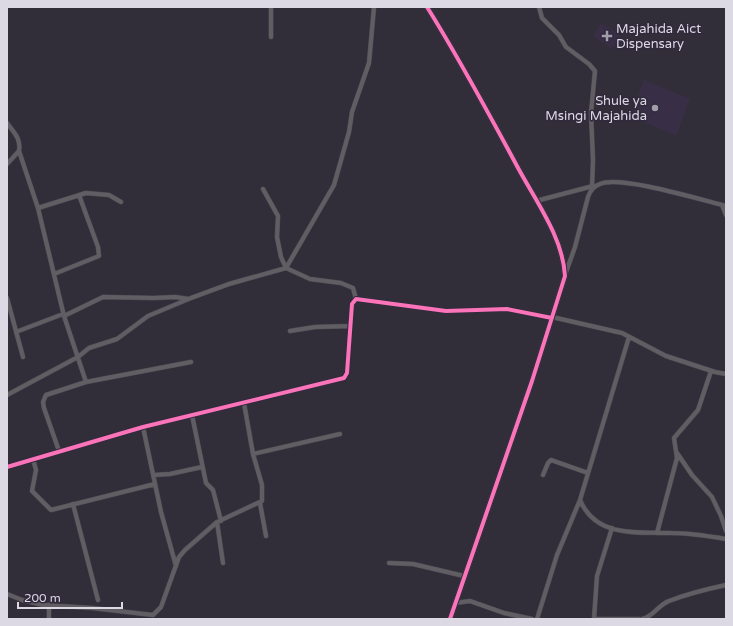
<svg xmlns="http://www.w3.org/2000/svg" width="733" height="626" font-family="'Varela Round',sans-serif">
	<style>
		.built { fill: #382f46 }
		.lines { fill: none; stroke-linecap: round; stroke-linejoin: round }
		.minor-casing { stroke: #4e4a54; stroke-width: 5 }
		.tertiary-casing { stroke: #4e4a54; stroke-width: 6 }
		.minor { stroke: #605e63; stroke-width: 4 }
		.tertiary { stroke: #605e63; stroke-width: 5 }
		.cycleway-casing { stroke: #312a3d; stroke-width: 6 }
		.cycleway { stroke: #fb73b8; stroke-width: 4 }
		.poi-dot { fill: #a09ca8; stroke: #312a3d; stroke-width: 1.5 }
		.labels { text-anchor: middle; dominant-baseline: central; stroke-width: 3; stroke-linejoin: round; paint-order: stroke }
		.poi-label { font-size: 13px; fill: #dcd8e4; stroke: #312a3d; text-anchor: start }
	</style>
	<rect width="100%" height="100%" fill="#322e39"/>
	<path class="built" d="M601,23L621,36L612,49L593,36Z
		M644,80L690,99L676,136L631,116Z"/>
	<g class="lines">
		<defs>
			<path id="minor" d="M539,7L542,18L559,35L566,47L589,64L595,71L591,113L593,160L592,187
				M271,37V7
				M7,123C14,133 21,138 19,151L38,208L64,316L86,382
				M7,164L19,151
				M263,189L278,216L277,237L281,257L286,268L310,279L341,283L353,288L356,299
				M536,201L593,186
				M722,205L726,215
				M38,208L86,193L109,195L121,202
				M54,274L99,256L98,247L79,195
				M565,275L575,247L588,197C590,191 594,186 600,184C620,175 702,200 726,206
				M7,298L23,357
				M64,316L103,297L154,298L175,297L189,299
				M552,317L622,333L666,356L715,372L726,374
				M290,331L315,327L350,326
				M16,332L63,314
				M7,395L78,357L89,348L117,339L148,316L191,298L229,284L286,268L334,185L349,132L352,112L369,63L374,7
				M192,415L206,483L213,490L221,521
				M143,427L161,512L176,566
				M59,451L44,408L43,402L46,395L86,382L191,362
				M677,453L692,475L712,497L721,516L726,531
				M253,454L340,434
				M33,459L36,470L32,491L51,510L155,484
				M7,467L143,427L344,378L347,373L352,304L356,299L446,311L507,309L552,318
				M154,475L170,474L202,467
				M543,475L548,463L551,460L588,473
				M580,500C596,538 637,532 671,533C690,533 708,536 726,539
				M260,503L266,536
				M73,504L98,600
				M217,522L223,563
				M657,533L677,458L674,438L698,410L711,371
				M389,563L413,564L464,576
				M7,594L22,600L43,605L92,608L153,615L161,607L179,557L185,550L217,522L262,501V485L253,454L244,403
				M455,603L470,601L504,613L532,619
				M49,619V605
				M537,619L557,555L580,500L629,337
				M594,619L597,576L612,528
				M597,619H639
				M642,619C653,617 658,605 669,601C687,594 707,589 726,585"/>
			<path id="tertiary" d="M427,7C459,58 488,112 517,166C535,200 563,237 565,276L532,381L450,619"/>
		</defs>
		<use href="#minor" class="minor-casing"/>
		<use href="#tertiary" class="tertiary-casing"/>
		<use href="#minor" class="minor"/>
		<use href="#tertiary" class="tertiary"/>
		<defs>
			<path id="cycleway" d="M427,7C459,58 488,112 517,166C535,200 563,237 565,276L532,381L450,619
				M7,467L143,427L344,378L347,373L352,304L356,299L446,311L507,309L552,318"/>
		</defs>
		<use href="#cycleway" class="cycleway-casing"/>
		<use href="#cycleway" class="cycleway"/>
	</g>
	<g class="poi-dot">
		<path d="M605 30h4v4h4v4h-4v4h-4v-4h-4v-4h4z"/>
		<circle cx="655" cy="108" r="4"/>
	</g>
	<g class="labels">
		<g class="poi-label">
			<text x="616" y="29">Majahida Aict<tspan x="616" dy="15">Dispensary</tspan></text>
			<text x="647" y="101" text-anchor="end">Shule ya<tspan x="647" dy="15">Msingi Majahida</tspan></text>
		</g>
	</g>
	<rect width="733" height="626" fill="none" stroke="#dcd8e4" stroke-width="16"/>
	<path d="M18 602v6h104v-6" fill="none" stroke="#dcd8e4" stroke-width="2"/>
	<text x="24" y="602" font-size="12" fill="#dcd8e4" stroke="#312a3d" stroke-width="3" paint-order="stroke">200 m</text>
</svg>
